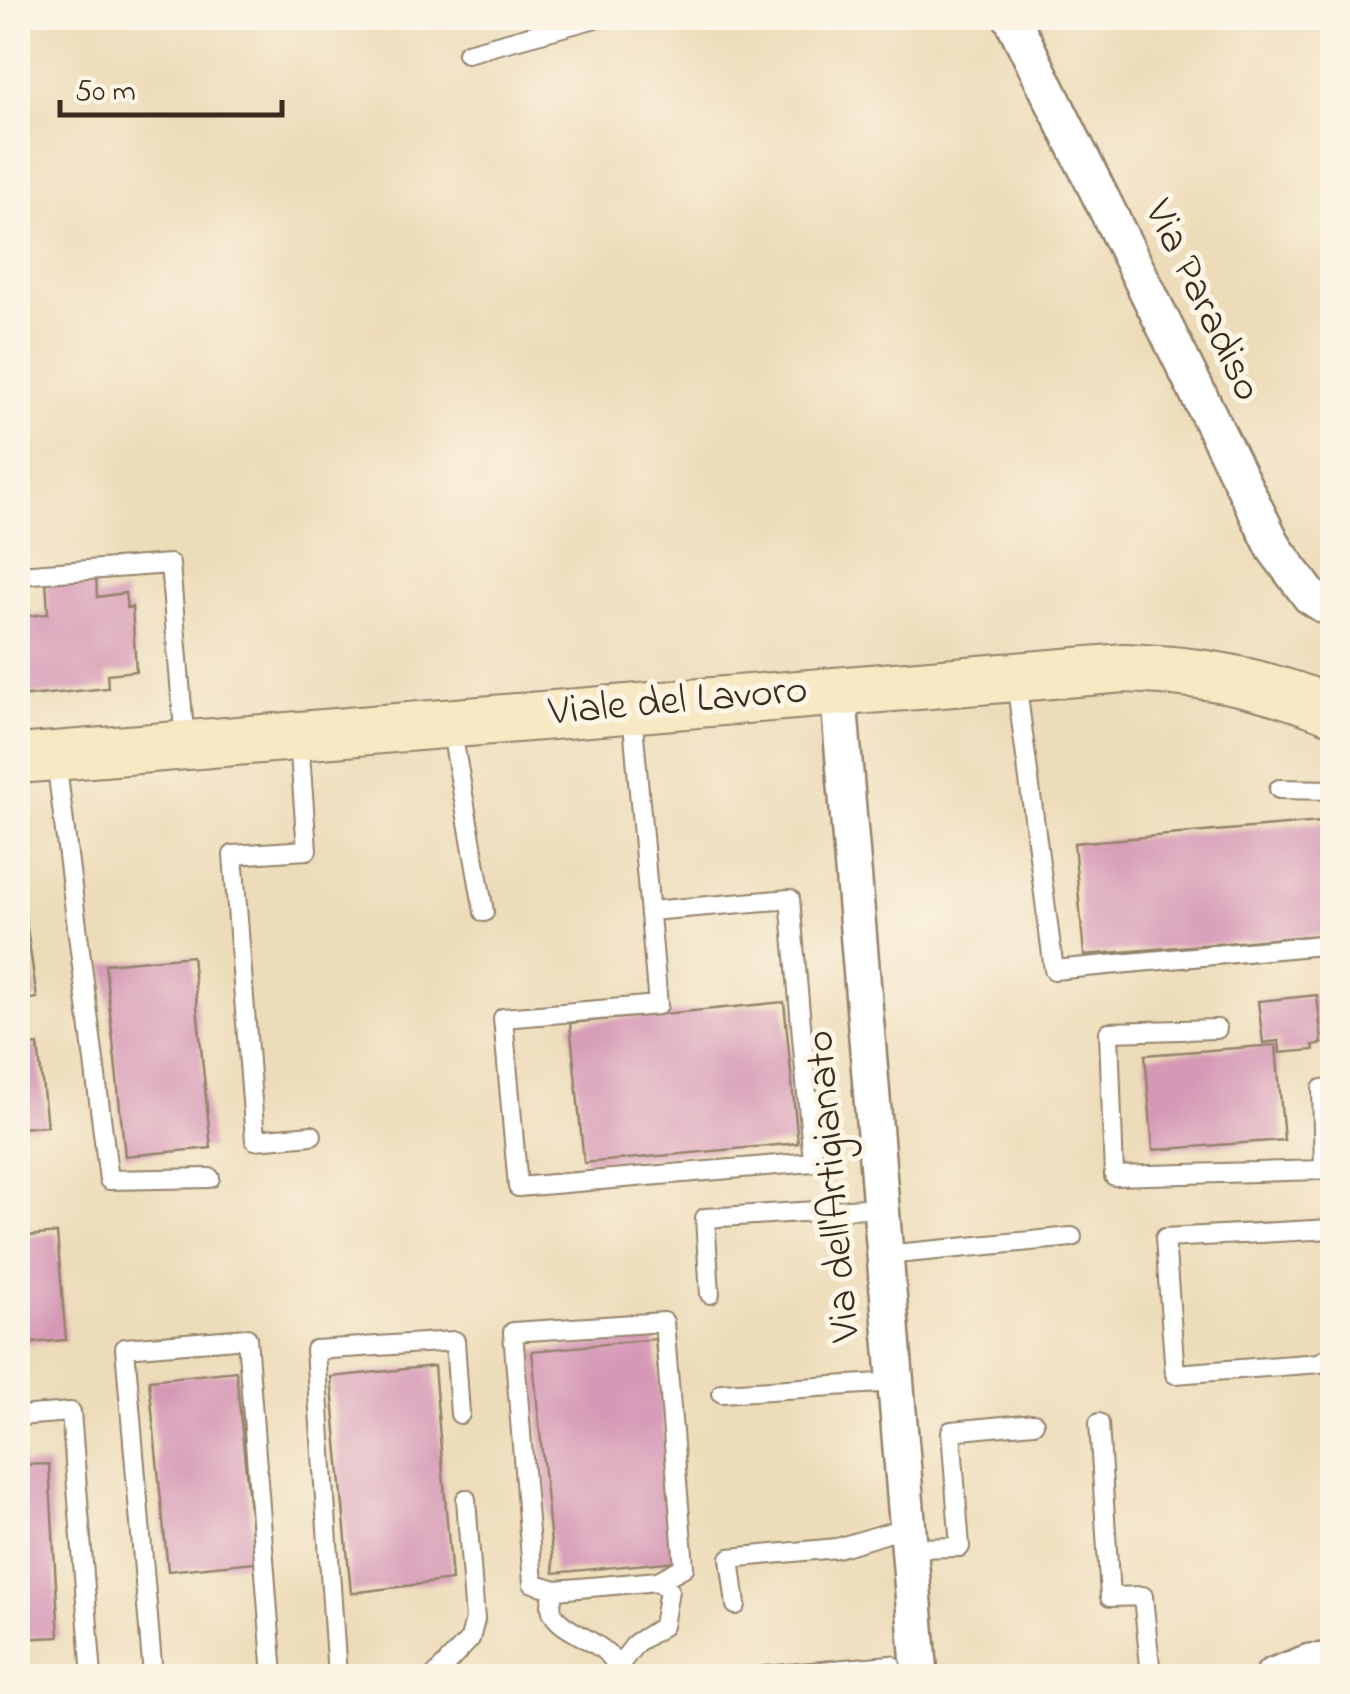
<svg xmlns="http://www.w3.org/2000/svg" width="1350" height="1694" font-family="'Indie Flower',sans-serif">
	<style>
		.building { fill: #d599b6 }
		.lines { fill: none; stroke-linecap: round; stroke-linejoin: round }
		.lane-casing { stroke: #94836c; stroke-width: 22 }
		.street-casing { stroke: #94836c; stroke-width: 40 }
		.secondary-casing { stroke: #94836c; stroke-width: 52 }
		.lane { stroke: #fff; stroke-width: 18 }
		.street { stroke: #fff; stroke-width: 35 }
		.secondary { stroke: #f7e9c3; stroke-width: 48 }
		.labels { text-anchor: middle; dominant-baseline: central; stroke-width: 10; stroke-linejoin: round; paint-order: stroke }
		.street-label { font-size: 42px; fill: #3b2a1e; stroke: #fcf5e5 }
	</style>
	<rect width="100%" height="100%" fill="#fcf5e5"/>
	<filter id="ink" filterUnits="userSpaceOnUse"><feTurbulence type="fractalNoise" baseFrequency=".01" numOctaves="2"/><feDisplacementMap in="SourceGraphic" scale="20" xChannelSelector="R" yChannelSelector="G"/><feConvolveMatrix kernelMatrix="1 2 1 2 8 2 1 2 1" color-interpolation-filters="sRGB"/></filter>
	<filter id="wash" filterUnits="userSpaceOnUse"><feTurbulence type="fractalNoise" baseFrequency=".0048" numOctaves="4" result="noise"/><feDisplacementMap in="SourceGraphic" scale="40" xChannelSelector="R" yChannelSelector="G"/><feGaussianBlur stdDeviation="2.25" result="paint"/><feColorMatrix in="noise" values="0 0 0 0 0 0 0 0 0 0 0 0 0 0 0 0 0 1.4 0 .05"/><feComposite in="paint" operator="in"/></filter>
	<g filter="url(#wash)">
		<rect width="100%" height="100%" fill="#eddcb9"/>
		<g id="blocks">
			<path class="building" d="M96,573L97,597L125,593L127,608L132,607L136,671L107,674L108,688L18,697V617L48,614L46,579Z
				M1332,821V934L1084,955L1074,843Z
				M21,886L37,998L18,1001V887Z
				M192,956L211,1148L125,1156L105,964Z
				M1317,995L1322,1044L1313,1045L1314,1050L1280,1053L1279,1041L1263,1043L1258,1001Z
				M784,1002L798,1143L584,1163L570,1023Z
				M38,1045L47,1126L18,1128V1048Z
				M1276,1045L1284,1140L1153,1150L1145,1055Z
				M57,1233L66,1340L18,1344V1237Z
				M655,1339L677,1561L554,1573L532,1351Z
				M434,1366L452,1580L351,1593L331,1377Z
				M236,1371L255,1562L168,1571L149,1380Z
				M49,1464L59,1637L18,1639V1465Z"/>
		</g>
	</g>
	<g filter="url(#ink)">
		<use href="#blocks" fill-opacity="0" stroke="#94836c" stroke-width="2.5"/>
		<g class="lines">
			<defs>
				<path id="lane" d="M467,53L596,18
					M18,575L170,564L185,743
					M1016,681L1054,970L1332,944
					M632,712C641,810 649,907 658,1005L503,1018L518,1187L813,1162L790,899L650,911
					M451,727L484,912
					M299,740L307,850L233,855L255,1140L312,1135
					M56,760L109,1180L210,1178
					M1279,789L1332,790
					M1217,1029L1109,1032L1114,1176L1324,1170L1322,1089L1332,1088
					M1332,1229L1165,1238L1175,1374L1320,1363L1332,1354
					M885,1255L1072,1237
					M710,1294L705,1218L881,1207
					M722,1393L896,1382
					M18,1416L71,1412L92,1676
					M1099,1423L1110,1597L1143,1596L1151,1676
					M910,1548L960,1547L951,1431L1034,1423
					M556,1590L533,1583L513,1332L664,1322L684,1567L658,1581
					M736,1605L730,1558L837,1548L908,1527
					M618,1667L636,1643L663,1626L669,1590L658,1581L556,1590C530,1634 616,1633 619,1676
					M153,1676L125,1348L247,1338L273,1676
					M337,1676L315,1350L455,1341L460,1414
					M435,1676L470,1639L475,1620L466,1499
					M764,1676L891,1665"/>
				<path id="street" d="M1012,18L1275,549L1310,596L1332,610
					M838,689L920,1676
					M1273,1676L1310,1662L1332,1661"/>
				<path id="secondary" d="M18,759L1125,668C1203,671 1260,681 1332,710"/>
			</defs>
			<use href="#lane" class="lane-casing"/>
			<use href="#street" class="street-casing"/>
			<use href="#secondary" class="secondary-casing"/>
			<use href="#lane" class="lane"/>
			<use href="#street" class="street"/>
			<use href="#secondary" class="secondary"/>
		</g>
	</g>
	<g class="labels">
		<g class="street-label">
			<text transform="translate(1202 301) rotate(64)">Via Paradiso</text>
			<text transform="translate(678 702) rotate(-5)">Viale del Lavoro</text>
			<text transform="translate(834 1186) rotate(-95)">Via dell'Artigianato</text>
		</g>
	</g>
	<rect width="1350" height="1694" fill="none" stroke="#fcf5e5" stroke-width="60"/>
	<path d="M60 100v15h222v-15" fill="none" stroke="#3b2a1e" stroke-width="5"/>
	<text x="75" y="100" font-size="30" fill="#3b2a1e" stroke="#fcf5e5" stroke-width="8" paint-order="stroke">50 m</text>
</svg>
